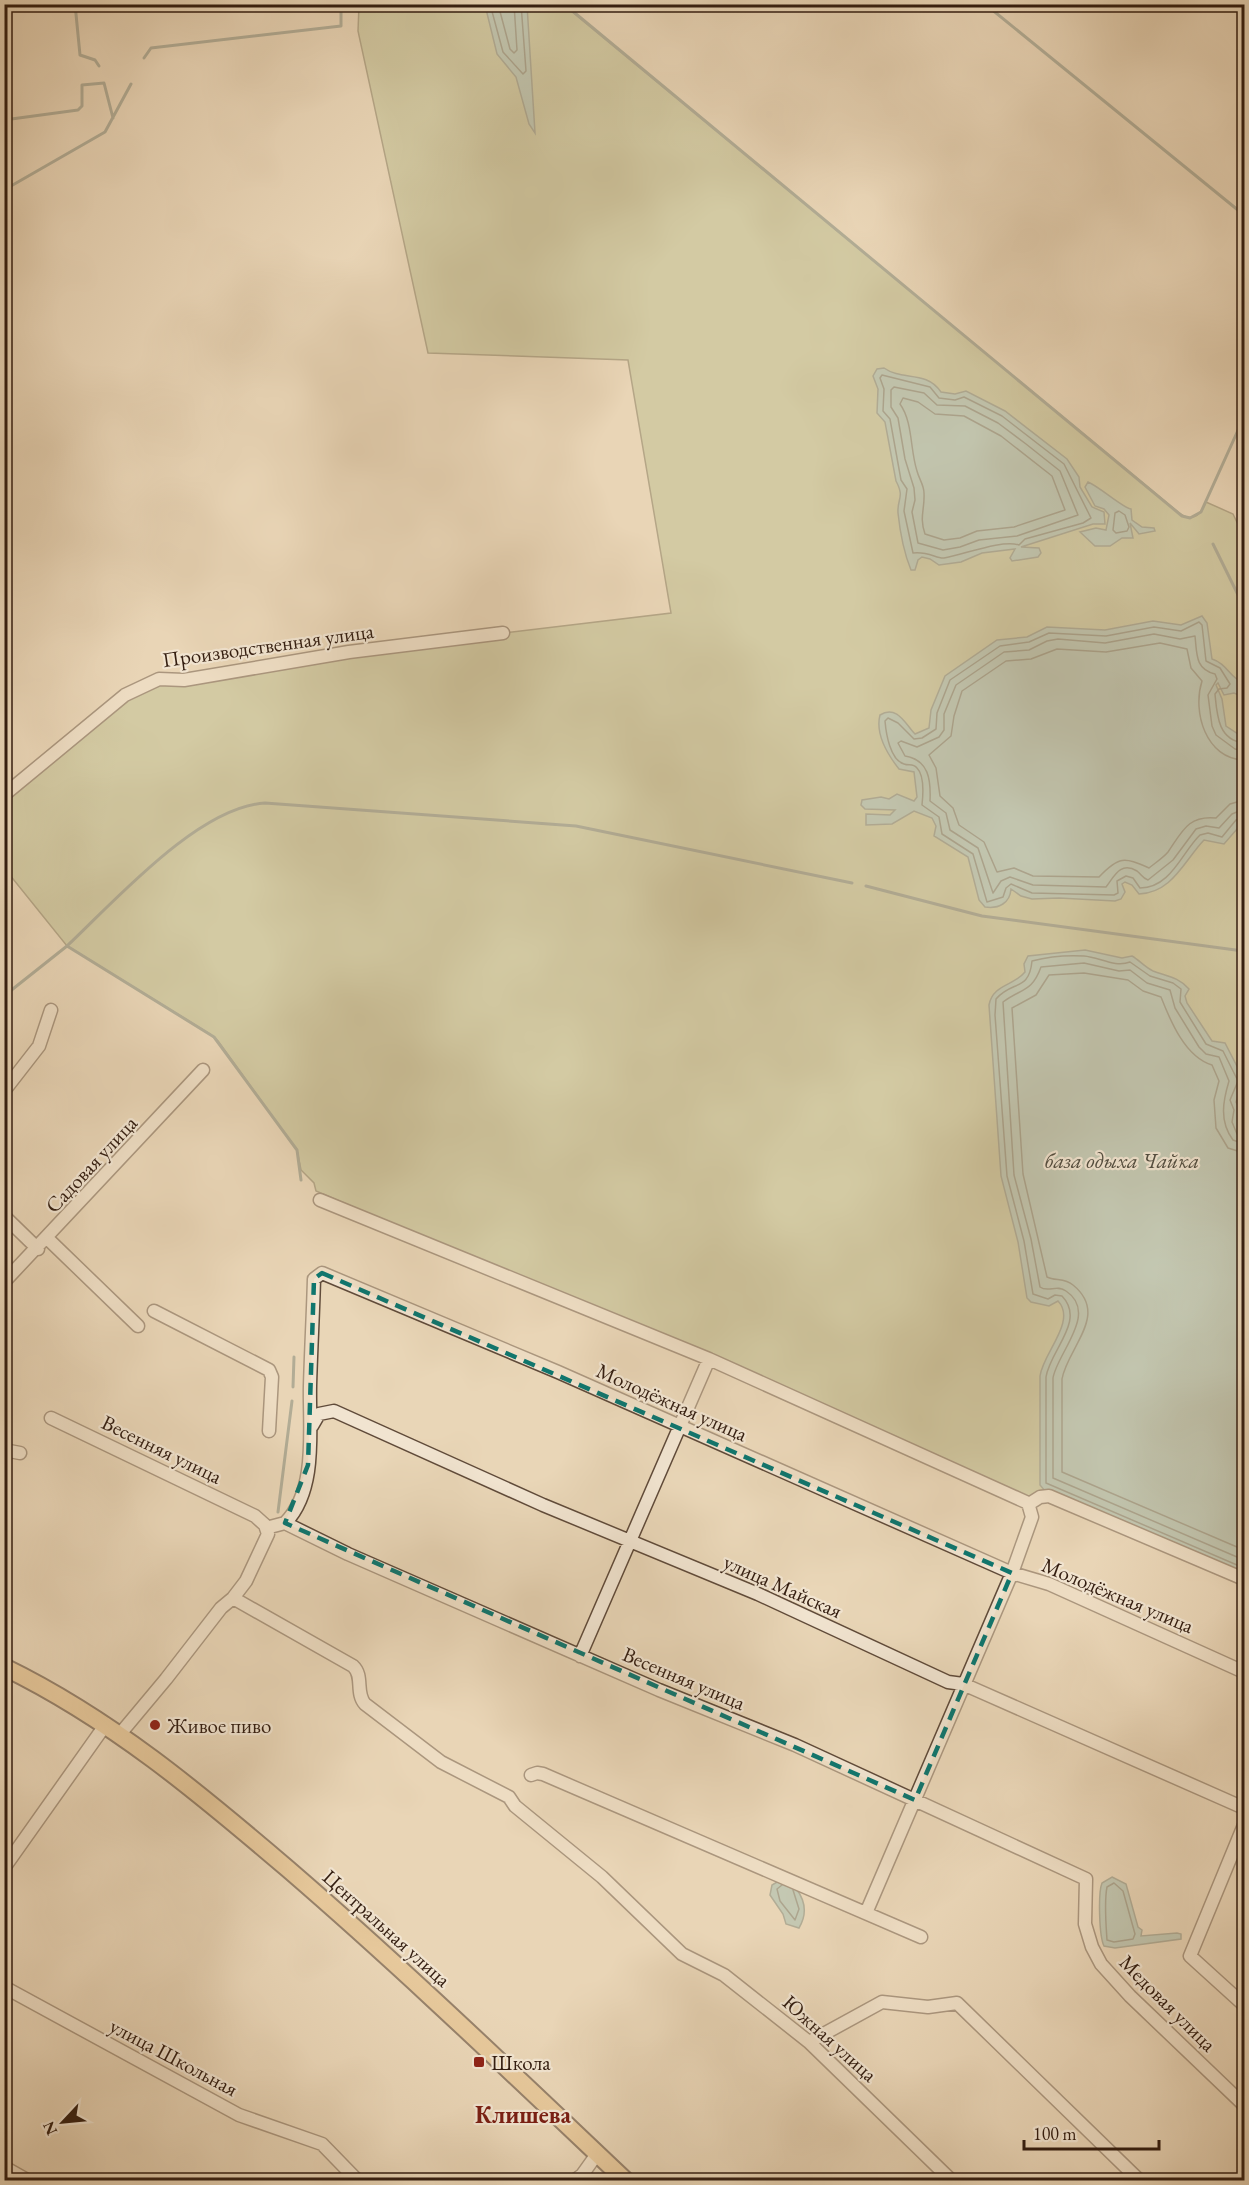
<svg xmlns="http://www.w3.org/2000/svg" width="1249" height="2185" font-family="'EB Garamond',serif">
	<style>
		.green { fill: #b8bd8d; stroke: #766d4e; stroke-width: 1.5 }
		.water { fill: #97b9ad; stroke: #6f7b6e; stroke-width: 1.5 }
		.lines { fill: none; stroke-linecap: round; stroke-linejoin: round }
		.shore { stroke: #656b5e; stroke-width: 1.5 }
		.stream { stroke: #6f7b6e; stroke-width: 3 }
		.minor-casing { stroke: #604b3a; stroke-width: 15 }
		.major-casing { stroke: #331d10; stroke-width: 20 }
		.minor { stroke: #f1e4d0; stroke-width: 12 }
		.major { stroke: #e4bb7c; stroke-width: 16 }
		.marked { fill: none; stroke: #0f766e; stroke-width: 4.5; stroke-dasharray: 12 8; stroke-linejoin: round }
		.poi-dot { fill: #8f2418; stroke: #f1e4d0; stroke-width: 2 }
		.labels { text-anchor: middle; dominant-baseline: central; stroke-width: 4.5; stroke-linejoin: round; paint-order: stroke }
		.street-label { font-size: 21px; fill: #331d10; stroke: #f1e4d0 }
		.poi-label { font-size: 21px; fill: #331d10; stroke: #f1e4d0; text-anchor: start }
		.water-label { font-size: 22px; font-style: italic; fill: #514c3f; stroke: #f1e4d0 }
		.quarter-label { font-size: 24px; font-weight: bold; fill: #7a1f14; stroke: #f1e4d0 }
	</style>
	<rect width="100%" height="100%" fill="#e9d6b7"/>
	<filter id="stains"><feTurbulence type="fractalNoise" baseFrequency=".00333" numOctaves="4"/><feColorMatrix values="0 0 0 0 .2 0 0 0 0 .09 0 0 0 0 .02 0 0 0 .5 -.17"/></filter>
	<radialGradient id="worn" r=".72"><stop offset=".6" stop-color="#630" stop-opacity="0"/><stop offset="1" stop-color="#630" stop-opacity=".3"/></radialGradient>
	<path class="green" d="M359,5H564L1178,512C1192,523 1200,516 1206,502L1233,514L1244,537V1579L1049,1496L1029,1504L709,1359L316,1191L314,1183L301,1170L297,1150L218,1041L210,1034L67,946L5,869L4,795L141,686L503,633L671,613L628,360L428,353L358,31Z"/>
	<path class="water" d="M485,5H527L535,133L529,124L516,77L497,54Z
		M884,368C902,381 926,370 941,392L955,394L966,391L1005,411L1067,459L1079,477L1080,487L1092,507L1104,512L1105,524H1093L1021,547L1039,548L1041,553L1038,557L1012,561L1010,558L1015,549L982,553L961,562L939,565L930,559L922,557L918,560L915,570H911C904,553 900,532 898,513C897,498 905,498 896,481L885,422L877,413L878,389L873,376L877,369Z
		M1088,482C1100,487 1123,508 1131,509L1132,520L1142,527L1154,528L1155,531L1139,534L1130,523L1133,538H1122L1110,546H1095L1080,532L1096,528L1106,530L1109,515L1104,509L1095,506L1085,487Z
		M1202,616L1207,623L1212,659C1228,664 1229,678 1244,683V706L1239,695L1234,693L1224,695L1218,683L1216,685L1222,699L1226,726L1244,738V821L1224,844L1204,840C1184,861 1172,893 1139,894L1132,885L1125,882L1122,884L1125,892L1121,899L1115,901L1059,898L1032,899L1021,896L1011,889C1010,903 999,909 985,907L979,900L968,857L934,836L936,826L932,818L914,811L892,824L866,825V814L890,815L895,810L865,809L861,805L862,800L881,797L889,799L897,794L914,801L917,797L914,772L899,769C888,755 875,734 880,715C897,704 906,725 915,734L929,728L931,710L945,676L997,640L1027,637L1047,627L1105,630L1153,621L1181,625Z
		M1085,950L1122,958L1132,956C1139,960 1146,968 1153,971C1166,976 1179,977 1189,989L1185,996L1187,1003L1212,1041L1225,1043L1243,1078L1236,1102L1240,1108L1238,1121L1244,1135V1575L1045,1491L1040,1485V1376C1043,1353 1077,1321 1058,1301L1049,1306L1031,1302L1027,1298L1018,1242L1001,1176L989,1005C993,984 1014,986 1025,972L1024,964L1028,956Z
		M1112,1877L1126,1884L1138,1927L1142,1930L1141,1936L1177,1933L1181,1934V1939L1115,1948L1104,1946C1099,1936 1098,1893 1102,1883Z
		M784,1878C801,1889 811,1908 799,1928L786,1924L783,1914L770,1895L772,1885Z"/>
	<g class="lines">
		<path class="shore" d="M490,4L503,52L523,74L526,71L521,4
			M498,4L510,49L514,53L517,50L514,4
			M882,375L930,387L939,398L955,400L964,397L1002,416L1064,464L1091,518L1083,523L1025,539L1019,545C1002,539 963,555 944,558C937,559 928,551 913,553L904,511L907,489L901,480L890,419L883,411L884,389L880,378Z
			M894,387L924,393L937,405L965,406L998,423L1026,444L1060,471L1078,515L1017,536L979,540L960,547L943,550L918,543L912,512L915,500L914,488L905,459L898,418L891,407V390Z
			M903,398L918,402L935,414L964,416L1001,436L1052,476L1065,510L1014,527L977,531L960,538L944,540L925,534C919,517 925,509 924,493C924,485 919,479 917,471C910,450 913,422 900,404Z
			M1119,511L1125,515L1129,527L1127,531L1116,533L1113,530L1115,513Z
			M1244,743C1218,740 1217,715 1215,694L1219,689L1227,688L1230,684L1220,668L1206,661L1202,625L1199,622L1181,631L1154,627L1106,636L1049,633L1029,642L1000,646L950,680L937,713L936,729L922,738L914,739L898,723L888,718L885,721C886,733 890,760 904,764C909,766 913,763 917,768C925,776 923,796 922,805L939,817L942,834L973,854L987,902L1003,897L1006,888L1011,884L1032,893L1114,895L1118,893L1117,881L1126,876L1133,878L1140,888C1171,888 1182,852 1200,835L1208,833L1222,837L1236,820L1244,817
			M1244,751L1235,749L1216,735L1212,726L1208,695L1217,679L1215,674C1195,669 1197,654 1195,636L1180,639L1154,634L1105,643L1058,639L1047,641L1029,650L1004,652L956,685L944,714V730L939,737L917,747L901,741L898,743L905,756C929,760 931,780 930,801L946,813L950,830L978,848L993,893L1001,881L1010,877L1033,885L1106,887C1114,877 1120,861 1137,871C1142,875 1142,878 1148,880L1173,860L1196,829L1206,826L1219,828L1232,814L1244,809
			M1244,760C1206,759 1192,712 1202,681L1191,668L1187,649L1160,643L1106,652L1057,649L1031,659L1006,661L962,691L954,716L951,736L929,755L936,768L940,796L953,808L959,825L984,842L997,872L1014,868L1033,876L1099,877C1119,856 1124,857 1149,868C1155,863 1163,858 1168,852C1182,832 1188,815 1216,818L1230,804L1244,800
			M1244,1136L1237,1134L1232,1122L1234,1110L1230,1100L1238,1081L1223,1051L1206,1044L1180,1002L1181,989L1173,983L1150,976L1130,962C1115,968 1099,957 1084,956C1068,955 1047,957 1032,961C1029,992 1012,980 996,999L995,1015L1007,1176L1024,1241L1033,1294L1048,1299L1055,1295L1062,1296C1086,1321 1050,1350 1046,1377V1483L1244,1568
			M1244,1144L1233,1140C1219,1121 1223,1101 1229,1081L1219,1057L1206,1054L1199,1047L1175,1008L1170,990L1147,983L1130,970L1119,971L1084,963L1041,967C1032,992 1022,988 1003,1002L1014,1175L1031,1239L1040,1287C1048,1293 1057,1284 1066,1291C1099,1313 1057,1353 1053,1378V1478L1244,1560
			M1244,1153L1228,1148L1216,1128L1214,1100L1219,1081L1212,1065C1185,1057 1170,1020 1161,997L1143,991L1128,980L1084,973L1049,975L1036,995L1012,1008L1023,1174L1047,1277C1055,1281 1065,1278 1073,1285C1110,1315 1067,1348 1062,1379V1472L1244,1550
			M1114,1883L1123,1891L1135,1934L1133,1939L1114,1942L1107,1940C1106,1924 1104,1902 1107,1887Z
			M782,1885L777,1889L780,1901L795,1920L799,1909L793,1890"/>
		<path class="stream" d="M75,4L80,55L95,60L99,66
			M564,4L1182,516L1190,518L1201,512L1244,417
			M985,4L1244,215
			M1233,4L1244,14
			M144,58L151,48L341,26V4
			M4,120L78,110L82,106V85L104,83L113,118
			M4,190L105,132L131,84
			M1213,544L1244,607
			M866,886L982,916L1243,951
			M1244,947V953
			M4,996L67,946
			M301,1180L297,1150L214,1037L67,946C115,901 198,807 265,803L576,826L852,883
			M293,1387L294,1357
			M278,1512L292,1401"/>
		<defs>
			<path id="minor" d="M4,795L125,695L159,679L184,680L349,652L503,633
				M4,1091L39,1046L51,1010
				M320,1200L709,1359L1028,1503L1032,1517L1012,1573L866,1913
				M4,1216L38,1249
				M48,1239L138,1326
				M4,1282L203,1070
				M154,1311L269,1370L272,1377L269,1431
				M51,1418L255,1516L265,1525L268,1534L246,1581L233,1598L221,1608L166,1679L120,1734
				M312,1426L319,1414L334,1411L543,1505L758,1594L948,1682L963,1684L1244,1808
				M4,1450L20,1453
				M1029,1504L1040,1497L1049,1496L1244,1579
				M285,1523C318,1490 309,1428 310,1386C311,1350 313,1315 314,1279L322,1273L558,1372L1012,1573L1049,1584L1244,1672
				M266,1528L285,1523L348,1554L659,1690L795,1745L1086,1879L1085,1924L1092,1947L1101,1964L1130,1996L1244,2105
				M233,1598L353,1666C364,1676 355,1693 365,1704L441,1762L509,1797L515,1806L602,1877L682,1954L724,1975L809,2042L951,2180
				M580,1656L709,1359
				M531,1775L537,1773L543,1774L921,1937
				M1244,1825L1190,1956L1244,2005
				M4,1868L106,1724
				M4,1987L239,2115L322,2144L357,2180
				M809,2042L882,2002L928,2007L957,2003L1139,2180
				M4,2167L27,2180
				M575,2180L582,2175L597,2154"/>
			<path id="major" d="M4,1667C111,1719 199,1793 288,1869C404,1969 514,2075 625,2180"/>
		</defs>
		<use href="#minor" class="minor-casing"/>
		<use href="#major" class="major-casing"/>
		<use href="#minor" class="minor"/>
		<use href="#major" class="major"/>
	</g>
	<path d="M0 0H1249V2185H0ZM322,1273L1012,1573L915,1800L285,1523L308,1465L314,1279Z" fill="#e9d6b7" fill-opacity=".55" fill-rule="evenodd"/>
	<path class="marked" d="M322,1273L1012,1573L915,1800L285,1523L308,1465L314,1279Z"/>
	<g class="poi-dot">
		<circle cx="155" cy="1725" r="6"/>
		<rect x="473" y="2056" width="12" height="12" rx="3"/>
	</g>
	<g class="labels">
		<g class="street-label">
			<text transform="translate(268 645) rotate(-8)">Производственная улица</text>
			<text transform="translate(91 1164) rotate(-47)">Садовая улица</text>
			<text transform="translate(672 1402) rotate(24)">Молодёжная улица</text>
			<text transform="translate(162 1449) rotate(26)">Весенняя улица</text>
			<text transform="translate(783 1586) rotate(24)">улица Майская</text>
			<text transform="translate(1118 1595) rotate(23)">Молодёжная улица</text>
			<text transform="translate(684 1678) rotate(23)">Весенняя улица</text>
			<text transform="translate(387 1928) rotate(42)">Центральная улица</text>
			<text transform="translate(1168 2003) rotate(45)">Медовая улица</text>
			<text transform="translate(830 2038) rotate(42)">Южная улица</text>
			<text transform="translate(174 2057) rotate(28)">улица Школьная</text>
		</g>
		<g class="poi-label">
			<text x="167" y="1725">Живое пиво</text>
			<text x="491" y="2062">Школа</text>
		</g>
		<g class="water-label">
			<text x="1122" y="1160">база одыха Чайка</text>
		</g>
		<g class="quarter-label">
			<text x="523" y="2114">Клишева</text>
		</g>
	</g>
	<rect width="1249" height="2185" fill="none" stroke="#e9d6b7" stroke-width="24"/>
	<rect x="6" y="6" width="1237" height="2173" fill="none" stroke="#331d10" stroke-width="3"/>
	<rect x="12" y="12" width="1225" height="2161" fill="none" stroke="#331d10" stroke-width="1.5"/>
	<g transform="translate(63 2122) rotate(244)" stroke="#f1e4d0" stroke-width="4.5" paint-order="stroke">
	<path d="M0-4.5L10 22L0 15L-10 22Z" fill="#331d10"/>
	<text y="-9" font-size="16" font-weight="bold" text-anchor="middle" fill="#331d10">N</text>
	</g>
	<path d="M1024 2140v9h135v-9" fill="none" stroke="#331d10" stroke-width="3"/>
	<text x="1033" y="2140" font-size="18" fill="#331d10" stroke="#f1e4d0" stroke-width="4.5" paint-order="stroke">100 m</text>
	<rect width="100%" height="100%" filter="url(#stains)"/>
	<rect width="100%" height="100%" fill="url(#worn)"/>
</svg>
